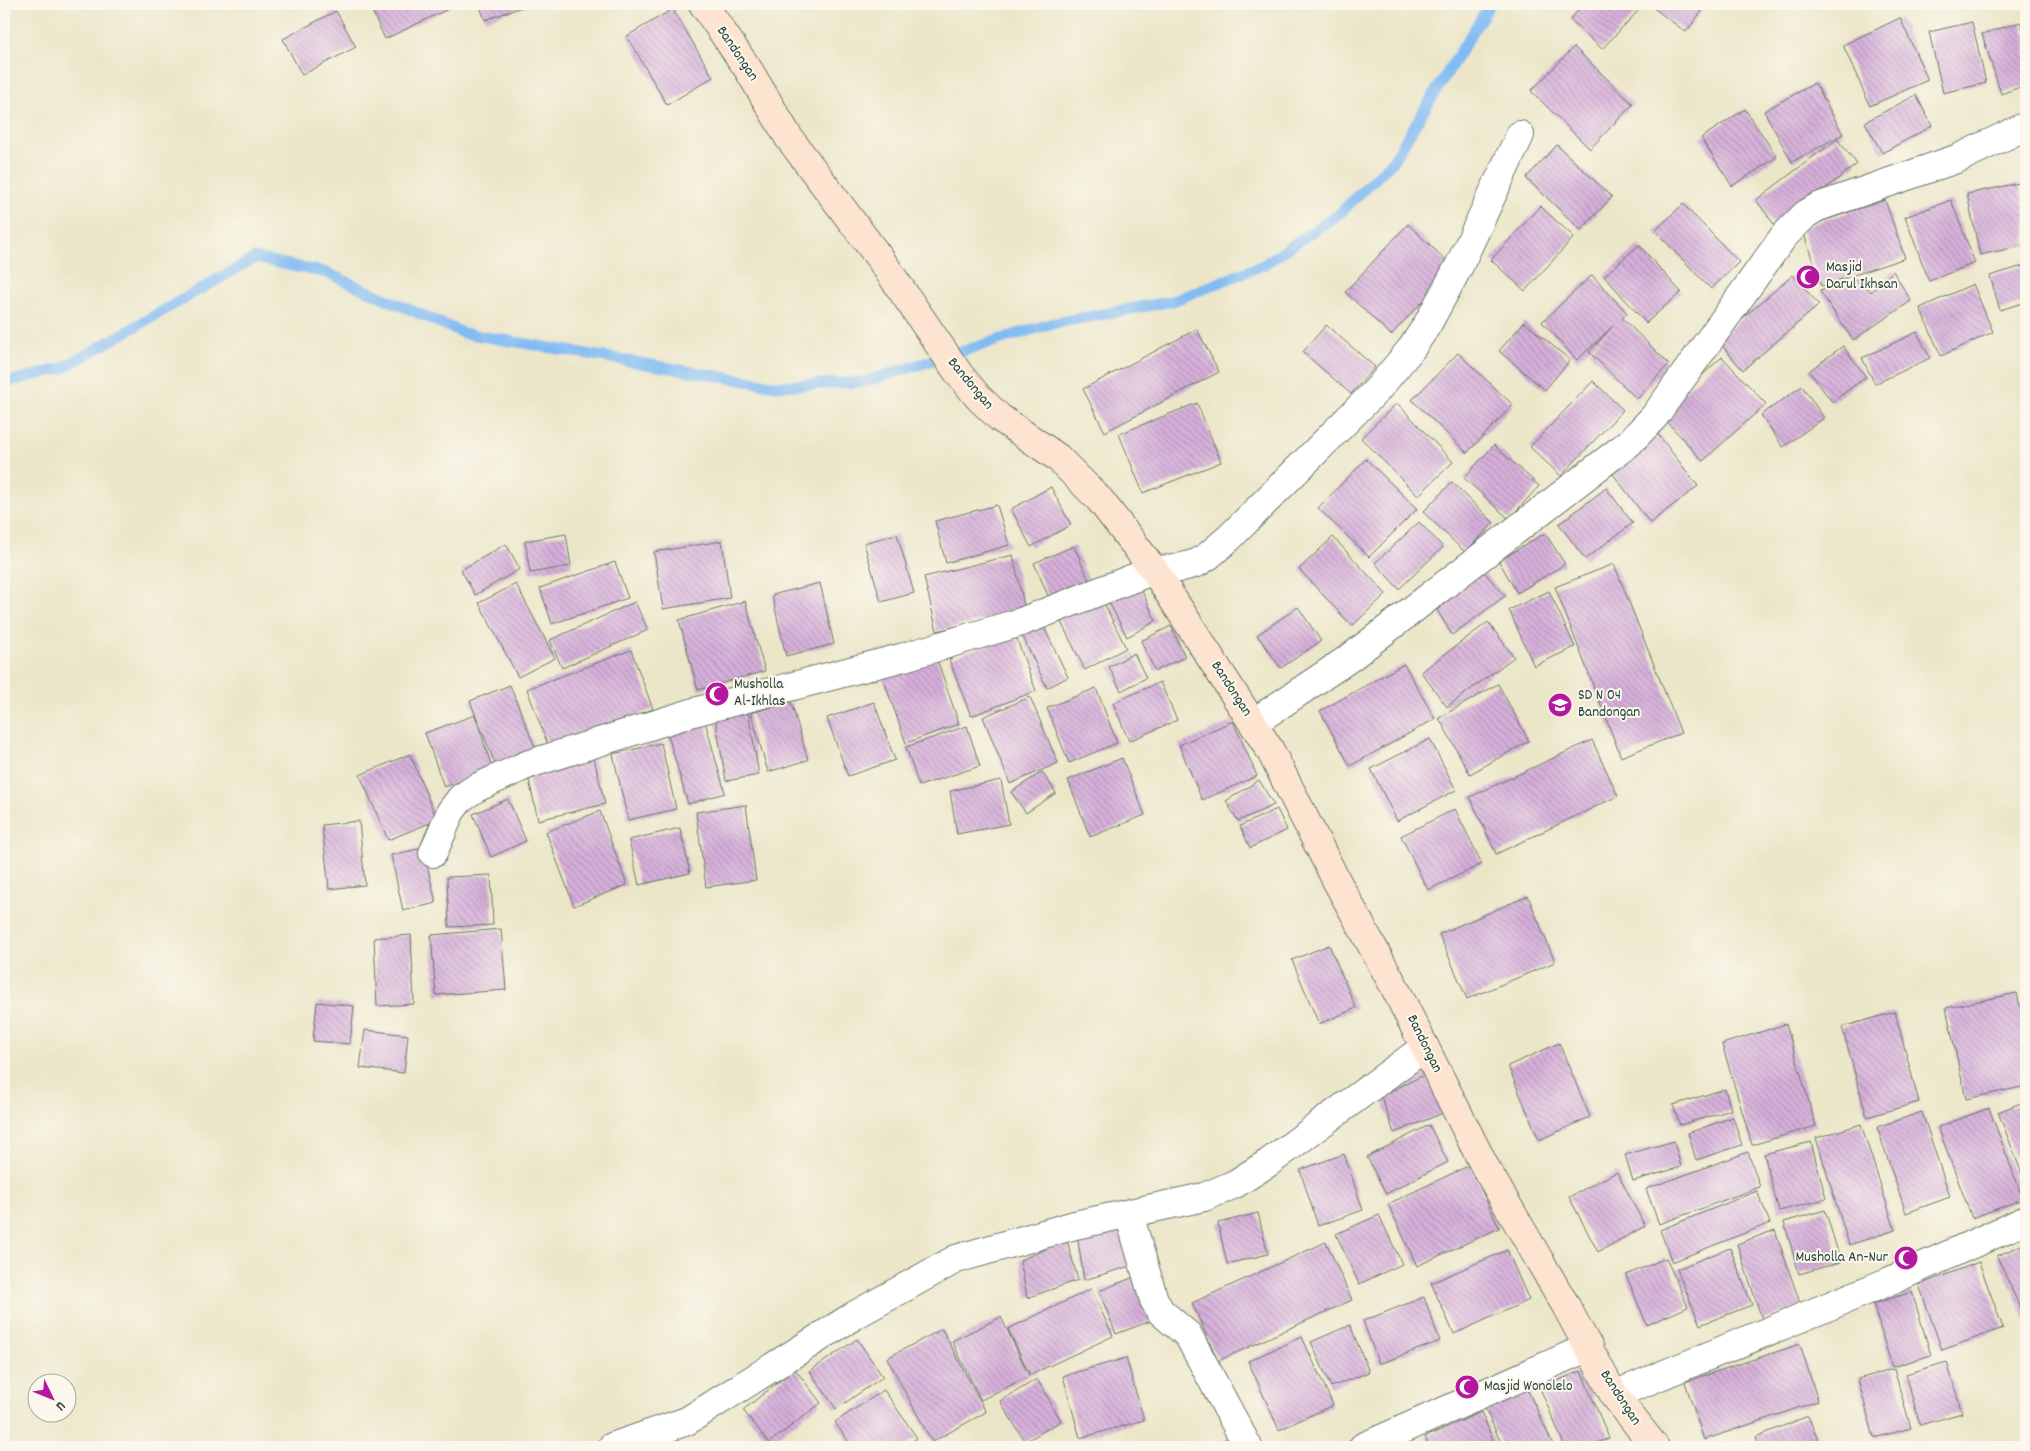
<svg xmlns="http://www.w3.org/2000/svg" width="2030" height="1451" font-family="Dekko,sans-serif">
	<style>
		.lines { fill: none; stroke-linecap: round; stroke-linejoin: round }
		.stream { stroke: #82bbf3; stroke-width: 11 }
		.building { fill: url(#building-back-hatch) }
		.street-casing { stroke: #677868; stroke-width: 30 }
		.secondary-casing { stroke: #677868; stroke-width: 30 }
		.street { stroke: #fff; stroke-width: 28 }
		.secondary { stroke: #fde4d1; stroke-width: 28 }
		.labels { text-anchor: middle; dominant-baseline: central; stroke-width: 4; stroke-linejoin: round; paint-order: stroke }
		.street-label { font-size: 15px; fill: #1f3d34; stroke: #fbf7ec }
		.poi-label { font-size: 15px; fill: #1f3d34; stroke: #fbf7ec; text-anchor: start }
	</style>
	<defs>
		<pattern id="building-back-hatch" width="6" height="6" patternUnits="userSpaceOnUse" patternTransform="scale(1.25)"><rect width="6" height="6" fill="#d7b0db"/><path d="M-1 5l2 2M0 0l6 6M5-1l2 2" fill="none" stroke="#ae90b2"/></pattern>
	</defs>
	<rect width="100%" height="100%" fill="#fbf7ec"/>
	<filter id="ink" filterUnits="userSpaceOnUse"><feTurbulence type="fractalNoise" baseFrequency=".02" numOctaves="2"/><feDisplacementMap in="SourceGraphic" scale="10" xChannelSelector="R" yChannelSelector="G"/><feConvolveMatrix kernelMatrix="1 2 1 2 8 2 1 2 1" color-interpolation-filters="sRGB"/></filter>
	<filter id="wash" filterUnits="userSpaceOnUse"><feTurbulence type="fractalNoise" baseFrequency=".0096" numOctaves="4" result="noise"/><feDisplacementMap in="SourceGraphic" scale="20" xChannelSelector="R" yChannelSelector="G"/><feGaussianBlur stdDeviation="1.12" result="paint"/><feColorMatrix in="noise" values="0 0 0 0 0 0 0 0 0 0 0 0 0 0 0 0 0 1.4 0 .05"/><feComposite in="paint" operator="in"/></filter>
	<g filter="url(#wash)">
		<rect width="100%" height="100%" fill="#ece6c9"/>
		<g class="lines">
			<path class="stream" d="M4,383L63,368L255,258L327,273L463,333L776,386L864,382L1050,324L1173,301L1263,265L1339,214L1392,162L1490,4"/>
		</g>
		<g id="blocks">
			<path class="building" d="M369,4H448L450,8L385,39Z
				M479,4H530L485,20Z
				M1584,4H1633L1639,10L1602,49L1570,19Z
				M1648,4H1701L1705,7L1686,32Z
				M673,9L713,77L667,105L627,36Z
				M336,11L356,47L302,75L283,39Z
				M1900,18L1928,80L1870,106L1843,45Z
				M1972,22L1986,83L1943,93L1929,32Z
				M2021,22L2026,38V85L2001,94L1982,34Z
				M1574,47L1633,104L1590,149L1531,91Z
				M1815,83L1843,134L1792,162L1764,111Z
				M1916,95L1932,126L1882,153L1865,122Z
				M1745,109L1777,157L1732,186L1701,138Z
				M1837,139L1857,164L1776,227L1756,200Z
				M1557,145L1612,197L1581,230L1526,178Z
				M2019,183L2026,220V245L1980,255L1967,194Z
				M1885,200L1905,258L1821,286L1802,228Z
				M1951,200L1975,263L1929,281L1905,217Z
				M1683,204L1739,262L1711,289L1655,231Z
				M1540,206L1574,237L1525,291L1491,260Z
				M1408,224L1454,268L1391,335L1345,292Z
				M1639,245L1681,292L1646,323L1604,276Z
				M2026,265V302L2000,310L1990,276Z
				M1893,271L1911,301L1853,340L1820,291L1856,279L1871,292Z
				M1592,275L1627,313L1622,318L1669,364L1637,399L1589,352L1613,326L1577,360L1542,322Z
				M1793,275L1819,305L1743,370L1717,340Z
				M1973,284L1993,332L1941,356L1920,308Z
				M1524,322L1570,360L1545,390L1499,351Z
				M1326,325L1375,367L1351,394L1303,352Z
				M1197,329L1219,372L1105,432L1083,389Z
				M1917,332L1930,358L1875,384L1862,358Z
				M1843,346L1866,377L1832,402L1809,371Z
				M1458,353L1513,405L1467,453L1412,400Z
				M1722,357L1766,404L1703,461L1660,414Z
				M1593,381L1623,410L1561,476L1530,447Z
				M1802,386L1824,418L1783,447L1761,415Z
				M1197,403L1221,462L1143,493L1119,434Z
				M1397,403L1453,462L1418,496L1361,438Z
				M1657,433L1698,486L1650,523L1610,470Z
				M1494,445L1539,486L1509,519L1464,478Z
				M1366,459L1417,509L1369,557L1318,508Z
				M1452,482L1494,523L1465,552L1423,512Z
				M1051,487L1071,525L1031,547L1011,509Z
				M1606,488L1633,523L1585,559L1559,524Z
				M997,505L1009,545L946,563L935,521Z
				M1419,522L1443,547L1399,589L1375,563Z
				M1545,533L1565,564L1517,593L1499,561Z
				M566,534L571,566L530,573L525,541Z
				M897,534L914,593L881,602L864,543Z
				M1333,537L1386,594L1352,626L1299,569Z
				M722,541L730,598L663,609L654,552Z
				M506,544L520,569L475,595L461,570Z
				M1074,546L1092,587L1052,605L1034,563Z
				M1013,555L1025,610L937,631L924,577Z
				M615,562L628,598L552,624L540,588Z
				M1614,564L1681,733L1621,757L1555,587Z
				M1483,571L1505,596L1452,635L1437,610Z
				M820,583L834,644L786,656L772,595Z
				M516,584L555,658L518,677L479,603Z
				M1140,587L1156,621L1127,637L1109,602Z
				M1549,591L1575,647L1534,666L1509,610Z
				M1100,595L1126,648L1085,670L1058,616Z
				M745,601L765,671L698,690L679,620Z
				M635,602L648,630L562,668L550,640Z
				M1298,607L1321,641L1281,668L1257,635Z
				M1488,622L1514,657L1447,707L1421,672Z
				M1042,623L1068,677L1047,688L1021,633Z
				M1171,626L1185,657L1155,671L1141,641Z
				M1015,634L1036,691L971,716L949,659Z
				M631,650L653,709L549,748L527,689Z
				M1134,653L1146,678L1121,691L1109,667Z
				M936,656L959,724L906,743L882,675Z
				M1404,664L1435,719L1350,766L1320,711Z
				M1160,682L1177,720L1129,741L1113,703Z
				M1498,684L1529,741L1470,774L1439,718Z
				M510,685L538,755L498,771L470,701Z
				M1096,688L1117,743L1069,763L1047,708Z
				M1030,697L1058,763L1010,784L983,717Z
				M791,702L808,760L768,772L751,713Z
				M874,702L895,760L848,776L827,718Z
				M747,705L759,775L726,781L714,711Z
				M475,715L493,770L444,787L425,733Z
				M704,718L725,793L688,804L666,728Z
				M1233,721L1257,776L1202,800L1179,745Z
				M967,726L980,766L919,786L906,747Z
				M1430,739L1456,790L1397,821L1371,769Z
				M1592,740L1618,796L1496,854L1470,797Z
				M661,743L676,809L628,820L613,754Z
				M410,754L437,820L388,840L360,775Z
				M593,754L605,804L538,820L527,771Z
				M1122,758L1145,815L1090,837L1068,780Z
				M1042,772L1056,793L1026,813L1011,792Z
				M1001,780L1009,824L957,834L950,791Z
				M1259,780L1274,805L1238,821L1226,801Z
				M508,799L526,841L491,857L473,814Z
				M746,805L756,880L706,887L696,812Z
				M1277,809L1287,830L1250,848L1240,826Z
				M1455,809L1482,864L1428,890L1401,836Z
				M600,811L627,885L574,906L546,832Z
				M359,821L365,885L329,889L322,825Z
				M680,828L690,873L639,885L629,840Z
				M423,848L436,903L403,911L391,855Z
				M491,875L493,925L449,927L447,877Z
				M1528,896L1555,962L1467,999L1439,934Z
				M501,929L506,990L436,995L431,935Z
				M411,935L414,1004L377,1006L374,938Z
				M1329,945L1356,1008L1319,1024L1292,960Z
				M2017,993L2026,1033V1086L1966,1099L1946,1008Z
				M317,1002L354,1006L350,1044L313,1041Z
				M1895,1012L1919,1102L1867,1117L1842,1027Z
				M1786,1024L1816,1126L1752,1145L1722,1044Z
				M365,1030L408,1035L404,1073L360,1068Z
				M1559,1043L1590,1117L1539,1140L1508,1066Z
				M1426,1074L1443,1113L1394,1133L1381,1096Z
				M1725,1089L1731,1110L1680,1125L1673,1105Z
				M2026,1101V1184L1998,1112Z
				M1989,1108L2023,1199L1972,1218L1938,1127Z
				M1922,1112L1950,1197L1906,1213L1877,1127Z
				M1733,1117L1742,1145L1696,1160L1688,1133Z
				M1861,1124L1895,1230L1849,1245L1816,1138Z
				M1429,1125L1448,1162L1386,1194L1367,1157Z
				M1674,1141L1681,1167L1633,1181L1625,1155Z
				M1811,1142L1826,1199L1779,1211L1764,1154Z
				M1748,1152L1760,1187L1659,1224L1646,1189Z
				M1344,1154L1363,1210L1318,1226L1300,1170Z
				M1470,1165L1499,1228L1417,1266L1388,1204Z
				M1617,1172L1645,1226L1598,1252L1569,1197Z
				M1757,1191L1770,1223L1672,1262L1660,1230Z
				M1825,1210L1841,1262L1799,1274L1784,1222Z
				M1258,1213L1268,1254L1227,1264L1218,1223Z
				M1379,1215L1402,1264L1359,1284L1336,1234Z
				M1123,1223L1137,1264L1084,1280L1077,1235Z
				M1775,1230L1801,1306L1762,1319L1737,1244Z
				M1067,1240L1078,1280L1027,1298L1020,1260Z
				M1326,1242L1352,1300L1218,1361L1192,1303Z
				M2026,1243V1321L1997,1256Z
				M1730,1248L1752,1305L1700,1325L1677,1269Z
				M1507,1250L1529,1300L1454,1334L1431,1283Z
				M1666,1258L1688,1307L1647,1325L1626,1275Z
				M1979,1262L2003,1328L1942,1350L1919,1285Z
				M1139,1275L1156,1319L1116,1334L1099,1291Z
				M1091,1289L1113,1336L1030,1375L1008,1329Z
				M1912,1292L1931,1355L1892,1367L1873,1304Z
				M1424,1297L1440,1341L1379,1364L1363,1321Z
				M1001,1317L1029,1376L981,1400L952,1341Z
				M1350,1325L1369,1372L1331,1387L1311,1342Z
				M942,1329L986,1412L932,1442L887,1358Z
				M1302,1337L1333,1405L1279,1430L1248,1361Z
				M857,1339L883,1377L836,1409L810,1371Z
				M1800,1344L1818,1401L1704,1440L1685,1382Z
				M1126,1358L1144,1420L1080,1438L1063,1376Z
				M1947,1362L1962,1413L1920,1425L1906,1374Z
				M795,1369L821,1403L769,1443L743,1410Z
				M1894,1369L1911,1428L1874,1438L1858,1379Z
				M1581,1371L1609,1438L1588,1447H1565L1540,1388Z
				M1037,1379L1061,1421L1025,1442L1000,1401Z
				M1526,1386L1554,1447H1503L1484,1406Z
				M884,1390L917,1438L903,1447H852L835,1422Z
				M1481,1412L1496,1447H1429L1425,1437Z
				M1808,1416L1821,1447H1760L1756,1437Z
				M1237,1434L1243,1447H1210Z"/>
		</g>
	</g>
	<g filter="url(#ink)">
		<use href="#blocks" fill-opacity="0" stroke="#677868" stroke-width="1"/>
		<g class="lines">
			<defs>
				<path id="street" d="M1253,723L1351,657L1629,443L1654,417L1784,236L1806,214L1818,207L1959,158L2026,126
					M433,853L451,811L461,798L476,788L529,764L694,712L904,657L1021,622L1154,570L1175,569L1197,563L1208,556L1229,538L1377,390L1411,349L1427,325L1459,266L1520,135
					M1129,1214L1154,1300L1161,1312L1188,1335L1248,1447
					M1614,1395L1890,1281L2026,1220
					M612,1447L687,1421L855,1315L956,1259L1075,1225L1204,1197L1235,1184L1268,1163L1425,1047
					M1363,1447L1589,1347"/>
				<path id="secondary" d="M703,4L748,69L789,138L881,260L959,374L979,398L1000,418L1057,457L1100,500L1154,570L1270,750L1335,878L1394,986L1484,1165L1566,1306L1614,1395L1655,1447"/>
			</defs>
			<use href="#street" class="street-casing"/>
			<use href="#secondary" class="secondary-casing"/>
			<use href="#street" class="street"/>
			<use href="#secondary" class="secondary"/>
		</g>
	</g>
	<defs>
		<symbol id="mosque-disc" viewBox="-11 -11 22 22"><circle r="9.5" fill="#b5179e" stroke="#fbf7ec"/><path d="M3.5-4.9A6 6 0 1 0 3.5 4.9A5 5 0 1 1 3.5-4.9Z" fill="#fff"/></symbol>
		<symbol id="school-disc" viewBox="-11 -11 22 22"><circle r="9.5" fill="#b5179e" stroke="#fbf7ec"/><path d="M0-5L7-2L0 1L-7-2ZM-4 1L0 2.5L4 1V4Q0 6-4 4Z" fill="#fff"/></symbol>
	</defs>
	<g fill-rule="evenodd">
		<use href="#mosque-disc" x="1794" y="263" width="28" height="28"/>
		<use href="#mosque-disc" x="703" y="680" width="28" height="28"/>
		<use href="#school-disc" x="1546" y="691" width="28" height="28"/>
		<use href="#mosque-disc" x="1892" y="1244" width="28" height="28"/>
		<use href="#mosque-disc" x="1453" y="1373" width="28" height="28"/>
	</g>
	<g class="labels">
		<g class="street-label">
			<text transform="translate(737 54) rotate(56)">Bandongan</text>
			<text transform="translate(970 384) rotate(50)">Bandongan</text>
			<text transform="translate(1231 689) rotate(57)">Bandongan</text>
			<text transform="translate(1424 1044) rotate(64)">Bandongan</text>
			<text transform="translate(1620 1398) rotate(57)">Bandongan</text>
		</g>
		<g class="poi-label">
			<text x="1826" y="268">Masjid<tspan x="1826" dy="17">Darul Ikhsan</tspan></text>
			<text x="734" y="685">Musholla<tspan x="734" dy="17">Al-Ikhlas</tspan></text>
			<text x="1578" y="696">SD N 04<tspan x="1578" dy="17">Bandongan</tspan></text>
			<text x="1888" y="1258" text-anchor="end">Musholla An-Nur</text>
			<text x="1484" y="1387">Masjid Wonolelo</text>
		</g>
	</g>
	<rect width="2030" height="1451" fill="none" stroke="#fbf7ec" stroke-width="20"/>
	<g transform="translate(52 1398) rotate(133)"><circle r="24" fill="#fbf7ec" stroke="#a3ada2"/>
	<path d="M0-4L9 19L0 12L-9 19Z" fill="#b5179e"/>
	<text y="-8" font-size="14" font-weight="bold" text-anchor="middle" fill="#1f3d34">U</text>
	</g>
</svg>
